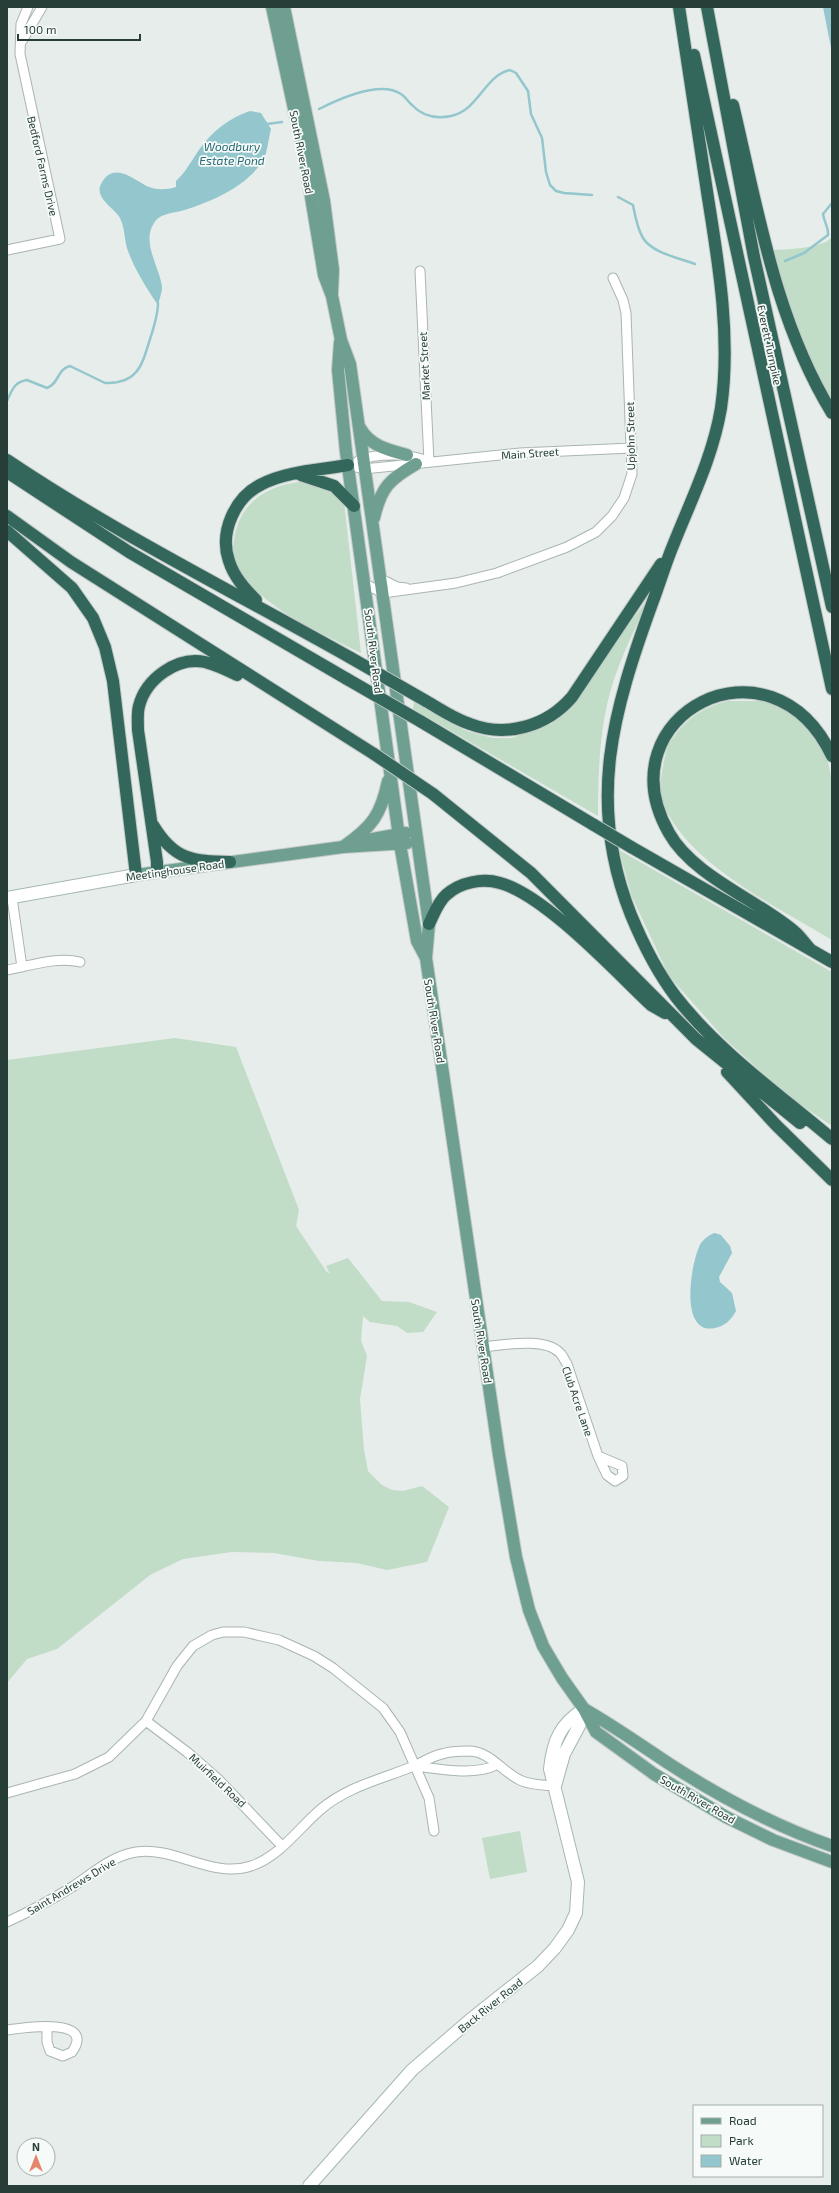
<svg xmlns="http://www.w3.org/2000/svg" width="839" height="2193" font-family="'Exo 2',sans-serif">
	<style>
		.green { fill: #c1dcc7 }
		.water { fill: #93c6cd }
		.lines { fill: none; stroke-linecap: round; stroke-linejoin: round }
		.stream { stroke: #93c6cd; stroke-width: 2.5 }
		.street-casing { stroke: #a9b5b1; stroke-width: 11 }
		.secondary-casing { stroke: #a5b8b1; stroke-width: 14 }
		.primary-casing { stroke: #c2c9c7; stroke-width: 14 }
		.highway-casing { stroke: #c2c9c7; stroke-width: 14 }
		.street { stroke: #fff; stroke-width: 9 }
		.secondary { stroke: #fff; stroke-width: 12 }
		.primary { stroke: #6e9f91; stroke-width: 12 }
		.highway { stroke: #34675b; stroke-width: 12 }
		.highway-bridge-casing { stroke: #c2c9c7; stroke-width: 14; stroke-linecap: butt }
		.highway-bridge { stroke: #34675b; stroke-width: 12 }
		.labels { text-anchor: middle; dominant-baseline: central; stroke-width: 3.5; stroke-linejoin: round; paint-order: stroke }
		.street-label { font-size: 11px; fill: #263e37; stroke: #f6faf8 }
		.water-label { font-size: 12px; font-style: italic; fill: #256a75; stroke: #f6faf8 }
	</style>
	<rect width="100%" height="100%" fill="#e6edea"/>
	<path class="green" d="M832,237V411L808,368L767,250C781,250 824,249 832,237Z
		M299,482C321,483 329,485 344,502L361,653C321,633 260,607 237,567C230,555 234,532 240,519C251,496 274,485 299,482Z
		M650,596C633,633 614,670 606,709C599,744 598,780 598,816L413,709L414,701L466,731L493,738H512L551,724L576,695Z
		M728,701H765L796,714L827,757L832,781V940C778,907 684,863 662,800C658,788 663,765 666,752C667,745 672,740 676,734C690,716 706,706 728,701Z
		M619,850L832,972V1126L787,1095L724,1038L669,976L632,897Z
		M175,1038L236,1047L299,1210L296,1226L326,1271L330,1274L326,1266L348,1258L382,1301L409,1302L437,1312L423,1332L407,1333L397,1326L370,1322L363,1316L361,1341L367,1356L360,1399L364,1450L368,1471L382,1485L392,1490L403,1491L422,1486L449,1507L427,1562L387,1570L357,1563L319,1561L274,1553L232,1552L183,1559L150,1575L57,1649L27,1659L7,1683V1060Z
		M520,1831L527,1872L490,1879L482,1838Z"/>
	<path class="water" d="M823,7H832V53Z
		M250,111L261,113L271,129C269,137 268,145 266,153C255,184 209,203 181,211C172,213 159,214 154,223C141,242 160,268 162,287C162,293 159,300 158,305C147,289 135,270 128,251C124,240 125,222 117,214C109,205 95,196 101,184C114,159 136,182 149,187C157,190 167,190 176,187V181C184,174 188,166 195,156C209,134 225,120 250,111Z
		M715,1233L721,1235L730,1246L732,1253L719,1277L720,1282L732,1293L736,1311C731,1320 725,1326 715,1328C678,1336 691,1260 701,1243C704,1239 710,1234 715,1233Z"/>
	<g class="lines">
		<path class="stream" d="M319,109C339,99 380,80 401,94C406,97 408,102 412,105C423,117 436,119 451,116C479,110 484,76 510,70L516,73L528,91L531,114L542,138L546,172L550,185L556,191L564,193L592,195
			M267,124L282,122
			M618,197L633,205C635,215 637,228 643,238C652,253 679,258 695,264
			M785,261L804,253L828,235C829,228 824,222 823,214L832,203
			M7,401C12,390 14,382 27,380L47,388C59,384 57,369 70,366L105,383C138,384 142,365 150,339C154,327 158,315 158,303"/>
		<defs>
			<path id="street" d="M22,41L42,7
				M7,250L60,239L20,54L21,24L28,7
				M420,271L429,462
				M358,461C376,453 413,453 429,462
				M348,465L364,469L520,453L632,448
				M381,579L397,587L406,588
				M365,584L383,593L456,583L497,573L567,547L596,532L612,516L624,498L632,474L626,313L623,300L613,278
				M12,898L22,967
				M7,970C29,966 58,956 80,962
				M483,1347C504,1345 545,1337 560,1353C563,1356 565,1361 567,1364L598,1456
				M598,1456L622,1466L623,1476L615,1481L607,1475Z
				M146,1721L187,1752L219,1780L282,1846
				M415,1766C438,1769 475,1776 496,1765
				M7,1793L75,1774L109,1757L146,1721L177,1666L193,1646L212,1635L223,1632H244L279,1640L314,1656L333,1668L383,1708L400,1732L429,1798L434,1831
				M7,1922C29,1912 51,1900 72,1887C92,1874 111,1856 136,1852C175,1846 212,1879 251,1866C279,1857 298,1829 320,1810C346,1787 382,1779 414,1766C423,1762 432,1756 442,1754C450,1751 461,1751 470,1751C491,1752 503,1773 522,1781C532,1785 544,1785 555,1786
				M7,2030C21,2028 97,2016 72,2052L63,2056L50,2051L47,2042V2027"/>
			<path id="secondary" d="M7,898L136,875
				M555,1786L564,1754L579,1726L584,1709
				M309,2186L412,2070L470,2020L538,1966L555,1948L568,1930L576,1913L578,1882L550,1769C553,1741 560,1724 584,1709"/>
			<path id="primary" d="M272,7L304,155L324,275L332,296L341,340L350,364L429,924L426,958L499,1455L516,1557L529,1610L543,1646L562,1678L584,1709L596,1732L654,1774L726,1817L773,1840L832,1862
				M284,7L324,201L333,270L332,293
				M340,342L338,370L346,452L400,844L417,941L426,958
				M360,428C370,446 388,450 407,455
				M374,518C381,487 390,479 416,464
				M367,840L406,833
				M343,847C372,827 381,815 388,781
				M136,875L343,847L407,843
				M584,1709C614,1726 642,1746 671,1765C722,1798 775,1826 832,1846"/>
			<path id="highway" d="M679,7C689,71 698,134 708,198C719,266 731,339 721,408C713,456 692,498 674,543C666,562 660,582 653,601C613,711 586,802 631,915C643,944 657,972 676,997C719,1052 779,1094 832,1139
				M707,7L754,257L832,607
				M694,55L832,689
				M733,105C758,210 775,320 832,413
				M7,460C117,534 236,593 351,658
				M7,472L129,552L347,679
				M301,475L334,486L354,506
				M7,516L71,562L374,754
				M7,531L72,588L93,618L105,647L113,681L136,875
				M256,600C245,589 234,577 229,561C219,532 235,497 262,484C287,471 321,470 348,465
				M426,701C440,709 454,719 470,724C507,738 547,726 572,697L661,564
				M420,721L594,825
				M433,794L531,873L696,1039L800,1123
				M153,825C174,860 192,861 230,862
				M631,847L832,962
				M157,872V862L138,730C138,722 137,714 139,706C146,679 177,656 205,662C216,665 227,670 237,675
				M429,924C434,914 438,902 446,895C460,882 483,878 500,883C545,895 616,972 651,1005L665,1013
				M811,950C805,944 801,937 795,932C758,900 693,876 669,833C602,715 771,627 832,756
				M727,1072L776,1125L832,1180"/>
		</defs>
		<use href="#street" class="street-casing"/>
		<use href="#secondary" class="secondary-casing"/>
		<use href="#primary" class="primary-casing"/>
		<use href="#highway" class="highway-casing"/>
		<use href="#street" class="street"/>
		<use href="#secondary" class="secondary"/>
		<use href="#primary" class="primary"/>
		<use href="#highway" class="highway"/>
		<defs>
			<path id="highway-bridge" d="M351,658L426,701
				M347,679L420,721
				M374,754L433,794
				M594,825L631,847"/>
		</defs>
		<use href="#highway-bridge" class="highway-bridge-casing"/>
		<use href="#highway-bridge" class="highway-bridge"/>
	</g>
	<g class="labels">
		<g class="street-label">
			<text transform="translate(302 152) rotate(79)">South River Road</text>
			<text transform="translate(43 166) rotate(77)">Bedford Farms Drive</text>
			<text transform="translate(770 345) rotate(78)">Everett Turnpike</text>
			<text transform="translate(424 366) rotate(-93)">Market Street</text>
			<text transform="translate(630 436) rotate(-91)">Upjohn Street</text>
			<text transform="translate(530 453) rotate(-4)">Main Street</text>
			<text transform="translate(374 651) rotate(83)">South River Road</text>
			<text transform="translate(175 870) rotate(-8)">Meetinghouse Road</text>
			<text transform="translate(435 1021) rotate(81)">South River Road</text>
			<text transform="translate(482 1341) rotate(81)">South River Road</text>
			<text transform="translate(578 1401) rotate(71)">Club Acre Lane</text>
			<text transform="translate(218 1780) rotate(43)">Muirfield Road</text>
			<text transform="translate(698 1799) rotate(30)">South River Road</text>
			<text transform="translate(71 1886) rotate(-31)">Saint Andrews Drive</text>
			<text transform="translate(490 2005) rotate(-39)">Back River Road</text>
		</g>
		<g class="water-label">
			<text x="232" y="146">Woodbury<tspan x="232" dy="14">Estate Pond</tspan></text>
		</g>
	</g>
	<rect width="839" height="2193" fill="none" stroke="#263e37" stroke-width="16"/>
	<rect x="693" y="2105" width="130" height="72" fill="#f6faf8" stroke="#a3afab"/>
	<rect x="701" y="2118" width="20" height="6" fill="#6e9f91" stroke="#a3afab"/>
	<text x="729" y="2125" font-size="12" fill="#263e37">Road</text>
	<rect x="701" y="2135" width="20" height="12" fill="#c1dcc7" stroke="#a3afab"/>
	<text x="729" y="2145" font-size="12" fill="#263e37">Park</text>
	<rect x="701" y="2155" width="20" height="12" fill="#93c6cd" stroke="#a3afab"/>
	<text x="729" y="2165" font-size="12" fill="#263e37">Water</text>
	<g transform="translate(36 2157)"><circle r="19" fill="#f6faf8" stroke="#a3afab"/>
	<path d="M0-3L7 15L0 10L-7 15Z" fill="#e5866c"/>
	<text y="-6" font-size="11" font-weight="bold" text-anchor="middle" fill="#263e37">N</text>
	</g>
	<path d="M18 34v6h122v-6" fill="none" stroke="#263e37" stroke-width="2"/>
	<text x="24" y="34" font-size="12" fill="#263e37" stroke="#f6faf8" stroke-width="3" paint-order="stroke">100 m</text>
</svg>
